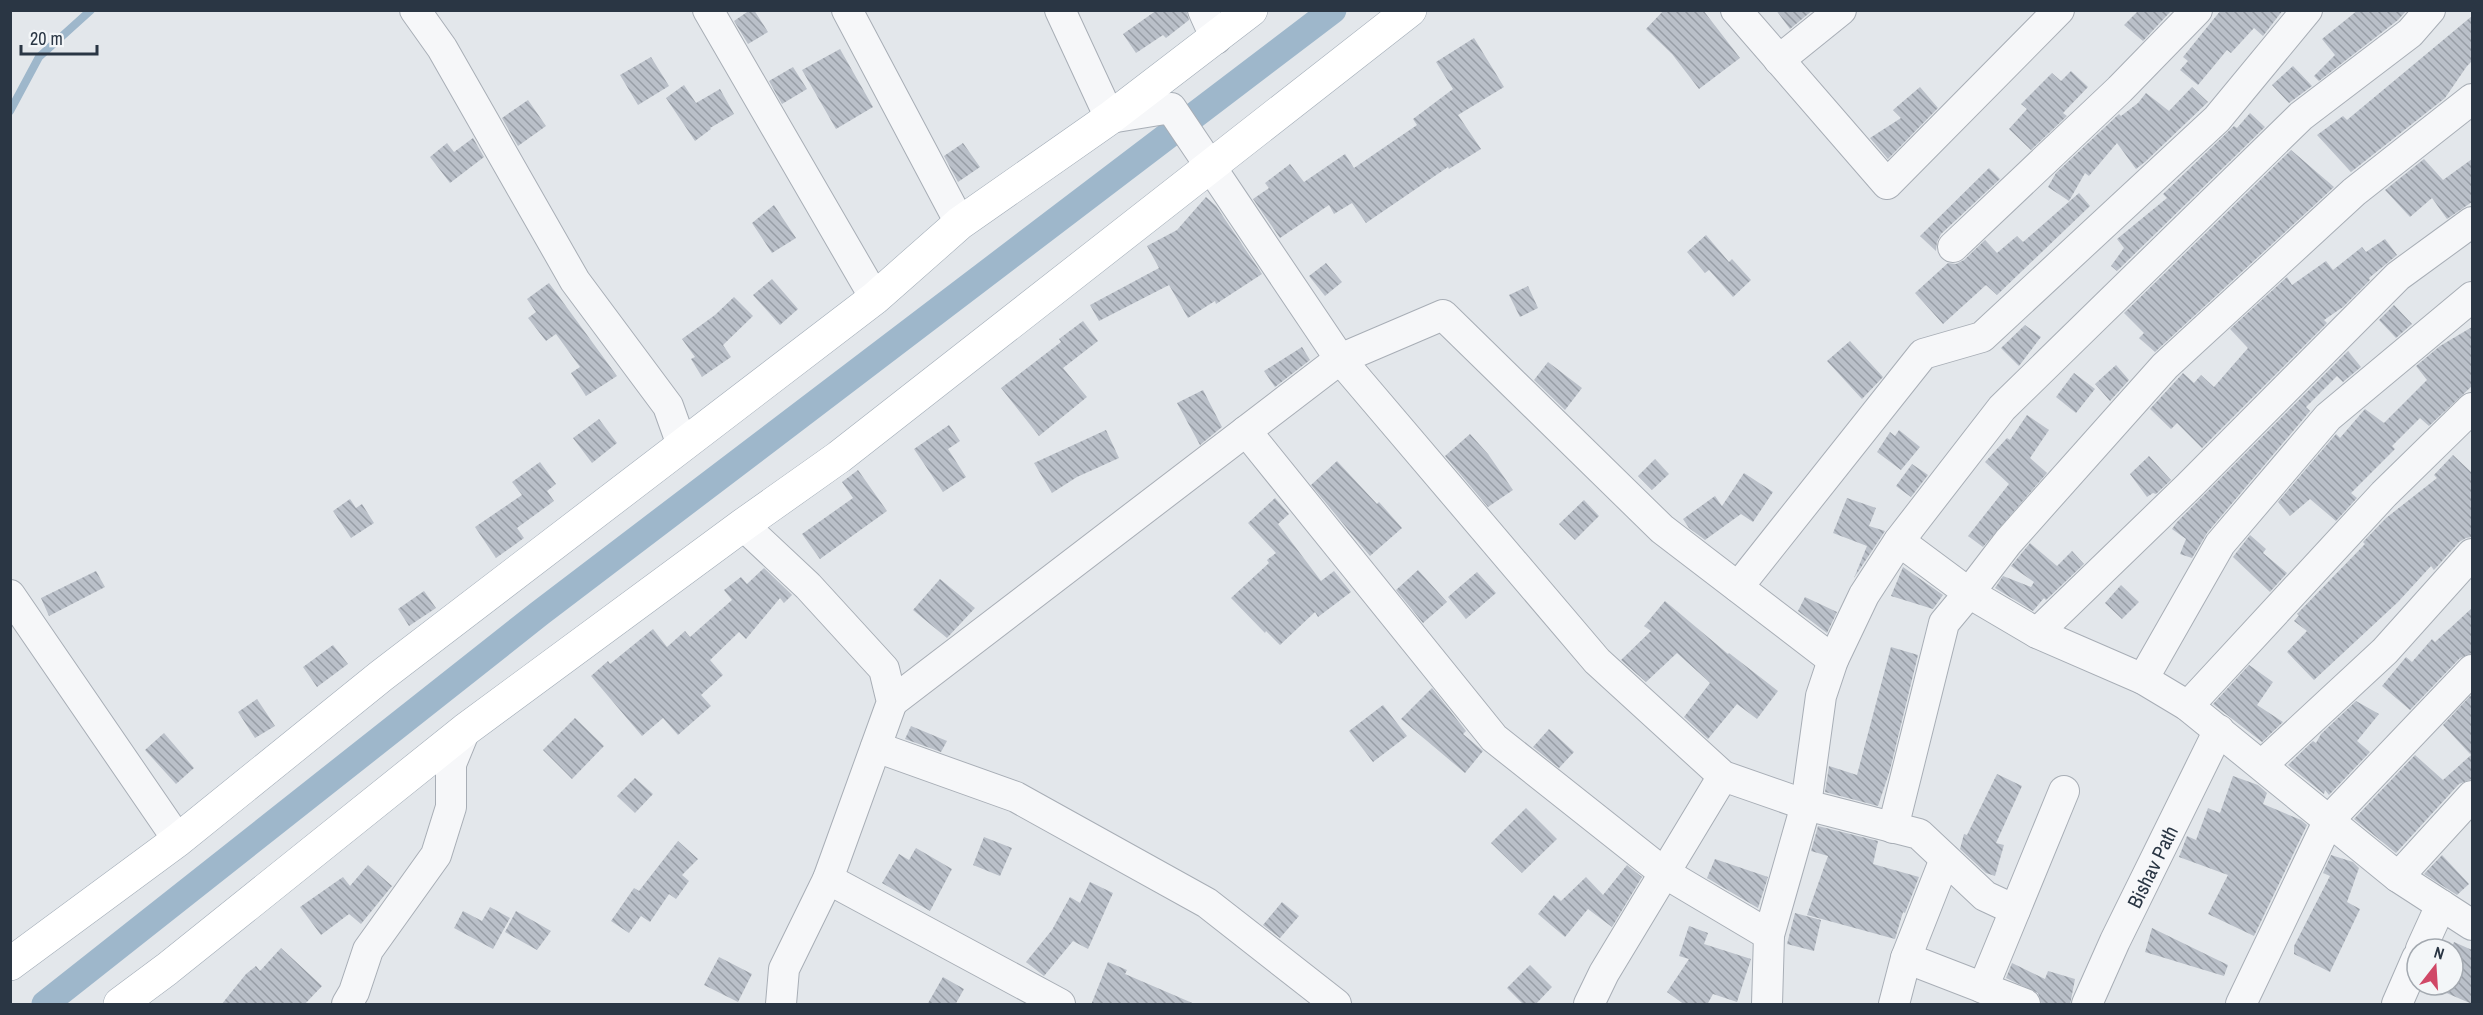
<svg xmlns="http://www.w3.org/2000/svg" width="2483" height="1015" font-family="'Archivo Narrow',sans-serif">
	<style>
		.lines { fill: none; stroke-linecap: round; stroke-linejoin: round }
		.stream { stroke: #9eb7cb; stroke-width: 8 }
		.canal { stroke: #9eb7cb; stroke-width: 27 }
		.building { fill: url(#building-back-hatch) }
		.minor-casing { stroke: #a8aeb6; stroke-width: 32 }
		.major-casing { stroke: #a2acb7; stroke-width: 34 }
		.minor { stroke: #f6f7f9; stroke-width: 30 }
		.major { stroke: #fff; stroke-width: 33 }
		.labels { text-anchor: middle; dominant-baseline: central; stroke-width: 4.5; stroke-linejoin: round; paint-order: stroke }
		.street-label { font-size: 20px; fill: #2a3644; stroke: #f3f6f8 }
	</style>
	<defs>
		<pattern id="building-back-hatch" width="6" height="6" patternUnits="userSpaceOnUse" patternTransform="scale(1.5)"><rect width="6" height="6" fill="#bac0c9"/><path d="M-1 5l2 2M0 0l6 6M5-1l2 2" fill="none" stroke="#979da5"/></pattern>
	</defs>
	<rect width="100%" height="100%" fill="#e3e7eb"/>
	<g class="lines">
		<path class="stream" d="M10,111L39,57L91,10"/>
		<path class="canal" d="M45,1004L540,613L1333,10"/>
	</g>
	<path class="building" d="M750,10H754L768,32L748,44L734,21Z
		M1157,10H1186L1189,20L1166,38L1163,35L1136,53L1123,34Z
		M1664,10H1703L1740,58L1699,89L1672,54L1646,29Z
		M1776,10H1813L1790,29Z
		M2139,10H2172L2143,41L2124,25Z
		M2221,10H2283L2263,36L2254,28L2231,53L2227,50L2198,85L2180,70L2188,61L2183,57Z
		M2358,10H2407L2398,20L2319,81L2314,76L2335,55L2322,39Z
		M2472,16V61L2467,66L2445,98L2351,172L2317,135L2343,116L2347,120Z
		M1474,38L1504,87L1458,115L1481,149L1449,169L1448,167L1366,223L1352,203L1334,214L1329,205L1280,238L1253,199L1269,188L1265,183L1290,164L1304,182L1345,154L1354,168L1417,125L1413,119L1453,89L1436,62Z
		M840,49L873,107L836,129L802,70Z
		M651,57L669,86L638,105L620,75Z
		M2293,66L2312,86L2289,103L2272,85Z
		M793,67L807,89L782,104L769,81Z
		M2071,71L2088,87L2063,113L2067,116L2031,150L2009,129L2027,109L2021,104L2052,73L2061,81Z
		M684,85L696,103L720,89L734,114L710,128L711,129L695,141L666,98Z
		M1920,87L1938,108L1888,159L1870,138L1901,118L1893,110Z
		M2192,87L2208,102L2145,162L2136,169L2117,143L2089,176L2085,173L2069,201L2048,187L2056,173L2119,114L2121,116L2138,103L2146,93L2169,111Z
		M528,100L546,126L518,146L502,118Z
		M2250,113L2265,127L2117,271L2111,266L2124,248L2117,239L2167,198L2163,194L2234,126L2237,128Z
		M473,138L484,157L450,183L430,157L447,143L454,152Z
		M963,143L980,167L958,182L944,156Z
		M2291,150L2334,187L2155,352L2139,338L2144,333L2124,313Z
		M2424,159L2443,180L2472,159V202L2447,219L2432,198L2410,217L2385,190Z
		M1989,168L2000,179L1941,234L1937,242L1936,251L1920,236Z
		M2079,193L2090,206L1997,295L1986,285L1943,324L1915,293L1948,263L1956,264L1964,260L1985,240L1997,253L2017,236L2023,242Z
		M1206,197L1216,206L1262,274L1216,304L1215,301L1188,318L1169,285L1099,321L1090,305L1159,268L1147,246L1177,230Z
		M774,205L796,238L772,253L752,223Z
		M1706,235L1729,262L1732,259L1751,280L1733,297L1709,270L1705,273L1687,252Z
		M2385,239L2397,255L2369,278L2370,280L2343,307L2324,320L2327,323L2202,448L2177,423L2171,429L2150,409L2183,373L2194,383L2201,375L2214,387L2248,348L2230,329L2287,277L2292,285L2326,261L2333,270L2362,247L2366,252Z
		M1326,263L1342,282L1325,296L1309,276Z
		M772,279L798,309L780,325L753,295Z
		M549,283L617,376L586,396L571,373L580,367L556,334L546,341L528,318L536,312L527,299Z
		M1528,286L1538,308L1520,317L1509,295Z
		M734,297L753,316L723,345L731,357L702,377L691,359L695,357L682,339L715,315Z
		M2394,305L2412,324L2396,338L2379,320Z
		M1083,321L1098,341L1063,368L1087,397L1039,436L1001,388L1061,342L1059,339Z
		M2025,325L2041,337L2019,366L2001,348Z
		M2472,327V386L2429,426L2420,418L2392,446L2395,449L2351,493L2357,498L2336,521L2310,499L2290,516L2278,502L2336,434L2340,438L2365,409L2384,423L2427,380L2416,366L2440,346Z
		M1850,341L1883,377L1862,399L1827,361Z
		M1302,347L1310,360L1275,387L1264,371Z
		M2348,351L2361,367L2343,382L2337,376L2306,407L2310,411L2207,533L2192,558L2180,554L2186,539L2172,529L2177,522Z
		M1548,362L1582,388L1565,410L1534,380Z
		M2116,365L2129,380L2110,401L2095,384Z
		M2074,373L2095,389L2076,413L2056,397Z
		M1203,390L1222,427L1200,445L1177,403Z
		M2027,415L2049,430L2030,458L2047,473L1983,547L1968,536L2009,484L1985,462L2007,438L2010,440Z
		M599,419L617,443L592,463L573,438Z
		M949,425L960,441L948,449L966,477L943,492L914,449Z
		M1106,430L1119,458L1077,477L1052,493L1034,463Z
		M1899,430L1920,447L1901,470L1877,452L1890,432L1895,436Z
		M1470,434L1488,454L1513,490L1488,507L1445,456Z
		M2453,455L2472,473V537L2466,538L2459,542L2434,570L2431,566L2398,602L2314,680L2287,652L2307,631L2294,621L2299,615L2297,614L2365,544L2363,542L2386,518L2437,478L2434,475Z
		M2149,456L2171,480L2156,494L2153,493L2147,497L2130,474Z
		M1655,459L1669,474L1652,490L1638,476Z
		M1337,461L1377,504L1379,502L1402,528L1370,556L1311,485Z
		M540,462L556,484L547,491L554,501L517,528L524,538L496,558L475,527L522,495L512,482Z
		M1912,464L1928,475L1911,497L1896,486Z
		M858,470L887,511L820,559L802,534L853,498L842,482Z
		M1744,473L1773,492L1753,522L1741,514L1705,540L1689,528L1683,519L1715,496L1722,506Z
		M1275,498L1289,514L1278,524L1321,581L1334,571L1351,592L1318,617L1315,612L1280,645L1266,631L1265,633L1231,598L1269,563L1267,560L1276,553L1248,523Z
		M1847,498L1876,508L1869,526L1885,531L1854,578L1867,546L1833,533Z
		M350,499L356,508L362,504L374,523L351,538L333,511Z
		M1584,500L1599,516L1575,540L1559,524Z
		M2250,535L2266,549L2263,553L2287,573L2270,592L2233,557Z
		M2030,543L2057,566L2072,551L2084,564L2046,600L2044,598L2033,611L1995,588L2003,576L2031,587L2034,582L2011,566Z
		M1903,567L1943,595L1933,609L1891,596Z
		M764,568L792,595L784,603L780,598L746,639L739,632L710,660L723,675L701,695L711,706L678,735L663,718L642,736L591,676L608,661L610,664L653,629L667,647L685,631L690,637L732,600L724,590L741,577L747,584Z
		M1418,570L1447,602L1423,623L1396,590Z
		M96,571L105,587L49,616L41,598Z
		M1477,572L1496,593L1466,619L1448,597Z
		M940,579L975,608L947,638L913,610Z
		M2121,585L2139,602L2122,619L2105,603Z
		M424,591L436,608L409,626L398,609Z
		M1805,597L1837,612L1827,633L1798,611Z
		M1665,601L1728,654L1729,653L1778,691L1757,719L1737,704L1708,739L1684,717L1710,683L1707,680L1677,653L1646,682L1621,660L1651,631L1644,626Z
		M2472,608V653L2460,658L2410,710L2382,686L2406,657L2412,662L2432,639L2435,642Z
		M333,645L348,664L317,687L303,667Z
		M1891,647L1918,655L1890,770L1878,806L1825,792L1829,766L1857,775Z
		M2249,665L2273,682L2257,705L2283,722L2262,742L2213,704Z
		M1432,688L1466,731L1463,734L1483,751L1465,773L1401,719Z
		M2472,694V779L2459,784L2396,853L2354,819L2415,755L2443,780L2471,755L2443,725Z
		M257,699L275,726L255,738L238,712Z
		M2356,701L2379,714L2357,741L2370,752L2329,795L2325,790L2324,794L2288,765L2313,741L2316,743L2321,734Z
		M1383,705L1407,736L1373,762L1349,731Z
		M575,718L604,746L572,779L543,750Z
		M911,726L947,741L941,752L905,739Z
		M1549,729L1574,752L1559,768L1533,747Z
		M164,733L194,768L176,784L145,750Z
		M1997,774L2022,786L1996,843L2004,845L1995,876L1986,873L1960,849L1964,834L1967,835Z
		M2233,776L2258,785L2267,793L2263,804L2301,820L2307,825L2254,936L2208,914L2228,875L2179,857L2187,836L2196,840L2208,808L2220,813Z
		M635,778L653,794L635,813L617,796Z
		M1526,808L1557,839L1522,873L1491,843Z
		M1818,826L1878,841L1873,864L1919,877L1905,913L1903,912L1895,939L1807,915L1828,856L1811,851Z
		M984,837L1012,848L1000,876L973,865Z
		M678,841L698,859L682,875L689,881L676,899L669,894L650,922L641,916L629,933L611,921L634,888L639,891Z
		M916,848L952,869L930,911L882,883L899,854L909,860Z
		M2331,855L2353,862L2359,868L2347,902L2360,909L2330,972L2294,954V946L2330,876L2323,873Z
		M2442,855L2469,884L2457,895L2424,874Z
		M1715,859L1768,877L1758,908L1707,878Z
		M368,865L392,886L361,924L349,914L321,935L300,907L343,877L350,886Z
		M1627,865L1642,877L1612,927L1588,909L1565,937L1538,914L1554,895L1561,901L1586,877L1603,895Z
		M1090,882L1113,893L1088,949L1073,941L1044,976L1026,962L1052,930L1070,897L1080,903Z
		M1282,902L1299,916L1280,938L1263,925Z
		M490,907L510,918L493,949L454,928L463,911L482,921Z
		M516,911L551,931L537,950L505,932Z
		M1795,913L1821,920L1814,951L1787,944Z
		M1689,926L1708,933L1704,944L1751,959L1737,1002L1713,994L1707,1005H1685L1667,992L1689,959L1679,956Z
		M2152,928L2228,965L2224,976L2145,952Z
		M2454,942L2472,950V1004L2435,988L2436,985H2453L2451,949Z
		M281,948L322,986L304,1005H221L246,974L256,966L260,971Z
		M719,957L752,974L738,1002L704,985Z
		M1108,962L1127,970L1125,974L1197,1005H1091Z
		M2012,963L2045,979L2048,971L2075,979L2070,1005H2042L2038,993L2006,978Z
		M1530,965L1552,987L1535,1005H1524L1507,988Z
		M943,977L964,989L955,1005H927Z"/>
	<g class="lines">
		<defs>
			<g id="minor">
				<path d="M415,10L442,48L575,281L668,406L682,445"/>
				<path d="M708,10L875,298"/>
				<path d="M847,10L960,223"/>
				<path d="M1060,10L1110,118L1171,108L1340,359L1597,661L1723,776L1806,805L1919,834L1985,896L2015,910"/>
				<path d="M1203,10L1216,39"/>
				<path d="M1736,10L1887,184L2059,10"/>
				<path d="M1779,60L1841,10"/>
				<path d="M2472,99L2354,192L2165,366L2008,542L1969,593L2037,633L2143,679L2188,706L2398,877L2472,925"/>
				<path d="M1953,247L2120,89L2197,10"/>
				<path d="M1246,431L1494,738L1663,872L1769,935"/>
				<path d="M743,525L808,586L884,669L892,702L828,879L1060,1004"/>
				<path d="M1738,587L1923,354L1982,337L2217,119L2307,10"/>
				<path d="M10,595L178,840"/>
				<path d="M2037,633L2189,486L2398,276L2472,222"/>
				<path d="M2143,679L2220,544L2328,417L2472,297"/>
				<path d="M892,702L1340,359L1443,315L1662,529L1833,660"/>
				<path d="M2188,706L2384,494L2472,408"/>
				<path d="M876,747L1016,797L1207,903L1336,1004"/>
				<path d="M2262,765L2385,651L2472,554"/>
				<path d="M1893,828L1944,623L1969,593L1899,541"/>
				<path d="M1945,859L1906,958L2025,1004"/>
				<path d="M2398,877L2472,796"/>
				<path d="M2421,949L2441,905"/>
				<path d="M1983,988L2064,791"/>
				<path d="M347,1004L354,992L368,950L436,855L451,807V764L465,730"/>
				<path d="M781,1004L784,969L828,879"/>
				<path d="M1589,1004L1604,973L1723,776"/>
				<path d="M1767,1004L1769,935L1806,805L1821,696L1833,660L1864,595L1899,541L2002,408L2301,116L2410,33L2430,10"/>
				<path d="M1894,1004L1906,958"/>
				<path id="s1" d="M2087,1004L2115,941L2219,730"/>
				<path d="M2241,1004L2329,820L2472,670"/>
				<path d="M2397,1004L2417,958"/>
			</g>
			<path id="major" d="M10,964L178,840L381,676L875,298L960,223L1110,118L1251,10
				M120,1004L167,969L465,730L743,525L839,457L1410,10"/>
		</defs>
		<use href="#minor" class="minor-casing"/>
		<use href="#major" class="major-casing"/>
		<use href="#minor" class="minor"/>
		<use href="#major" class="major"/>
	</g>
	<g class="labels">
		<g class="street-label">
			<text stroke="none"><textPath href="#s1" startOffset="152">Bishav Path</textPath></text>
		</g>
	</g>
	<rect width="2483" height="1015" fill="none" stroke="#2a3644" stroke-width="24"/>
	<g transform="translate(2435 967) rotate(17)"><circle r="28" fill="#f3f6f8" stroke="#a3a9b0" stroke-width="1.5"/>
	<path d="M0-4.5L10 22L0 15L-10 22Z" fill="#d04867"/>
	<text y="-9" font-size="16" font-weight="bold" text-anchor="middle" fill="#2a3644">N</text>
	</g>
	<path d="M21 45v9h76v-9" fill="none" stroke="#2a3644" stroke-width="3"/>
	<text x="30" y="45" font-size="18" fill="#2a3644" stroke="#f3f6f8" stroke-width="4.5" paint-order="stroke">20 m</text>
</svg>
